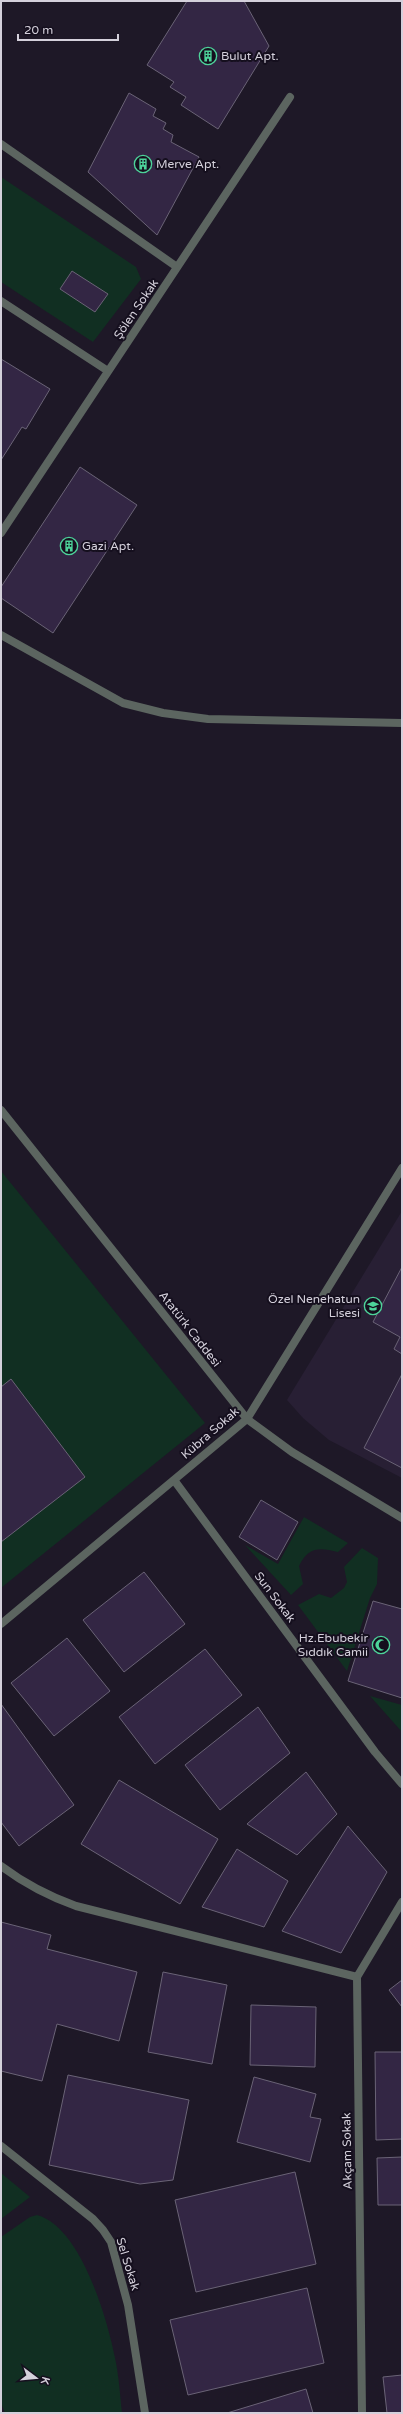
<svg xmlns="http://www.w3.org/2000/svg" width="403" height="2414" font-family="'Varela Round',sans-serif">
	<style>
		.built { fill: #281f34 }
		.green { fill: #112f22 }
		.building { fill: #332644; stroke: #6a6376 }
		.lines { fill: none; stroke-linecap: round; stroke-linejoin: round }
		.minor { stroke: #5c6560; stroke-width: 8 }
		.tertiary { stroke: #5c6560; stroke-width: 8 }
		.labels { text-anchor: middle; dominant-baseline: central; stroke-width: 4; stroke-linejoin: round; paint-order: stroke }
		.poi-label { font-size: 12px; fill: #d4d0db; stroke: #150f1e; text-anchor: start }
		.street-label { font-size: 12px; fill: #d4d0db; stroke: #150f1e }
	</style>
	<rect width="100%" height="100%" fill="#1e1827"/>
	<path class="built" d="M402,1211V1478L329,1440L303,1418L287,1400Z"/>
	<path class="green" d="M1,177L136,267L141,279L93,342L1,282Z
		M1,1171L205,1423L1,1588Z
		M304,1517L348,1543L338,1552C319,1547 308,1547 299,1566L303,1584L291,1595L245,1545L278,1564Z
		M362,1548L378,1558L377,1584L370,1598L347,1671L298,1605L319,1594L331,1598L344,1588L347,1582L344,1567Z
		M370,1696L402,1705V1732Z
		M1,2173L30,2197L1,2219Z
		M37,2215C81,2227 107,2318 115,2358C119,2376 120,2395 122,2413H5L1,2403V2237L30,2217Z"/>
	<path class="building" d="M187,1H244L269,46L218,129L181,105L186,97L170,87L174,82L147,65Z
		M129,93L156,109L153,116L166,123L163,129L173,135L171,142L199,157L157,235L88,172Z
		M72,271L108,294L95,312L60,289Z
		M1,359L50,389L26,429L22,427L1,460Z
		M80,467L137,505L53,633L1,598V587Z
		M402,1267V1354L394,1349L400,1337L373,1322Z
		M402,1374V1468L364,1448Z
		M11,1379L85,1477L1,1542V1387Z
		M261,1500L298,1522L277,1560L239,1537Z
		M144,1572L185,1624L124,1672L83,1620Z
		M373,1601L402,1609V1698L348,1681Z
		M67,1638L110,1691L54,1736L11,1683Z
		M205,1649L242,1695L155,1764L119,1717Z
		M1,1704L74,1805L19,1846L1,1822Z
		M258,1707L290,1753L220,1810L185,1765Z
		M306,1772L337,1814L297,1855L247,1824Z
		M119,1780L218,1839L180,1904L81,1844Z
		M348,1826L387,1872L341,1953L282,1931Z
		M237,1849L288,1881L264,1927L202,1907Z
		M1,1922L51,1935L47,1949L137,1972L119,2041L57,2024L42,2081L1,2071Z
		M163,1972L227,1985L212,2064L148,2052Z
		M402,1980V2007L389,1990Z
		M251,2005L316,2007L315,2067L250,2065Z
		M375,2052H402V2139L376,2140Z
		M68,2075L189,2100L173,2180L140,2184L49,2165Z
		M254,2077L316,2094L310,2117L321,2119L310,2162L237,2142Z
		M402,2157V2205H378L377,2158Z
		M295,2172L316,2264L196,2292L175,2200Z
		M307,2288L324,2363L188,2395L170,2320Z
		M402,2375V2413H387L383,2377Z
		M306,2389L313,2413H227Z"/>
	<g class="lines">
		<path class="minor" d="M1,144L177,267
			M1,301L108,371
			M1,533L290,97
			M1,635L123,703L163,713L208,719L402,723
			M174,1480L375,1752L402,1784
			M1,1624L247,1419L402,1168
			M1,1866C25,1884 48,1896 76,1906L357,1977
			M1,2146L93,2219L103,2230L111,2242L128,2305L145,2413
			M362,2413L357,1977L402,1902"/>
		<path class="tertiary" d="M1,1110L247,1419L292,1452L402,1518"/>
	</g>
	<defs>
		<symbol id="building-ring" viewBox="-11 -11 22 22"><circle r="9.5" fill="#150f1e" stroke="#4dd39a" stroke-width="1.5"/><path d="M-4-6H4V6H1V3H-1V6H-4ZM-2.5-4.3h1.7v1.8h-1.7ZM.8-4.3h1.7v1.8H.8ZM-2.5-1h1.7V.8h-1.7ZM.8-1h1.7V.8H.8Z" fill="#4dd39a"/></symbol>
		<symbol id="school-ring" viewBox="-11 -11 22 22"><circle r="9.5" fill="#150f1e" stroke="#4dd39a" stroke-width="1.5"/><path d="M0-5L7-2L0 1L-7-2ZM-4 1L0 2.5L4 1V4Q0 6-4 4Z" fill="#4dd39a"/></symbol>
		<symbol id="mosque-ring" viewBox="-11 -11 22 22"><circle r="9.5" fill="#150f1e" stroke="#4dd39a" stroke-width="1.5"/><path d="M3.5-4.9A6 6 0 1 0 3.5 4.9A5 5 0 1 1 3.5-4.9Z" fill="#4dd39a"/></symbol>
	</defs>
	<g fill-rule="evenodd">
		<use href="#building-ring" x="198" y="46" width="20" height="20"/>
		<use href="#building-ring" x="133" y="154" width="20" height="20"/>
		<use href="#building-ring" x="59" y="536" width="20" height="20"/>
		<use href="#school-ring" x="363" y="1296" width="20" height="20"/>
		<use href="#mosque-ring" x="371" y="1635" width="20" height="20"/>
	</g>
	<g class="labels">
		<g class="poi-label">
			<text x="221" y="56">Bulut Apt.</text>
			<text x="156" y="164">Merve Apt.</text>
			<text x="82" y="546">Gazi Apt.</text>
			<text x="360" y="1299" text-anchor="end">Özel Nenehatun<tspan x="360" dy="14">Lisesi</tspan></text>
			<text x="368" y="1638" text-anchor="end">Hz.Ebubekir<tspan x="368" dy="14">Sıddık Camii</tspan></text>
		</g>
		<g class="street-label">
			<text transform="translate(136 309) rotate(-56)">Şölen Sokak</text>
			<text transform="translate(190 1329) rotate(52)">Atatürk Caddesi</text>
			<text transform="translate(210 1433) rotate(-41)">Kübra Sokak</text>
			<text transform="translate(275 1597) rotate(53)">Sun Sokak</text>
			<text transform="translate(347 2151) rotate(-91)">Akçam Sokak</text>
			<text transform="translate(128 2264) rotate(73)">Sel Sokak</text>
		</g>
	</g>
	<rect width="403" height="2414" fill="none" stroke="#d4d0db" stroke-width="4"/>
	<g transform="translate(36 2378) rotate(106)" stroke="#150f1e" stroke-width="3" paint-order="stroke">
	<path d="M0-3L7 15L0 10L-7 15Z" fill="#d4d0db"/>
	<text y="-6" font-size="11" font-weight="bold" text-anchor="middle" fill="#d4d0db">K</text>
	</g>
	<path d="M18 34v6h100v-6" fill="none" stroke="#d4d0db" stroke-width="2"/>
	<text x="24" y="34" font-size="12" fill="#d4d0db" stroke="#150f1e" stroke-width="3" paint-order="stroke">20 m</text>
</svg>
